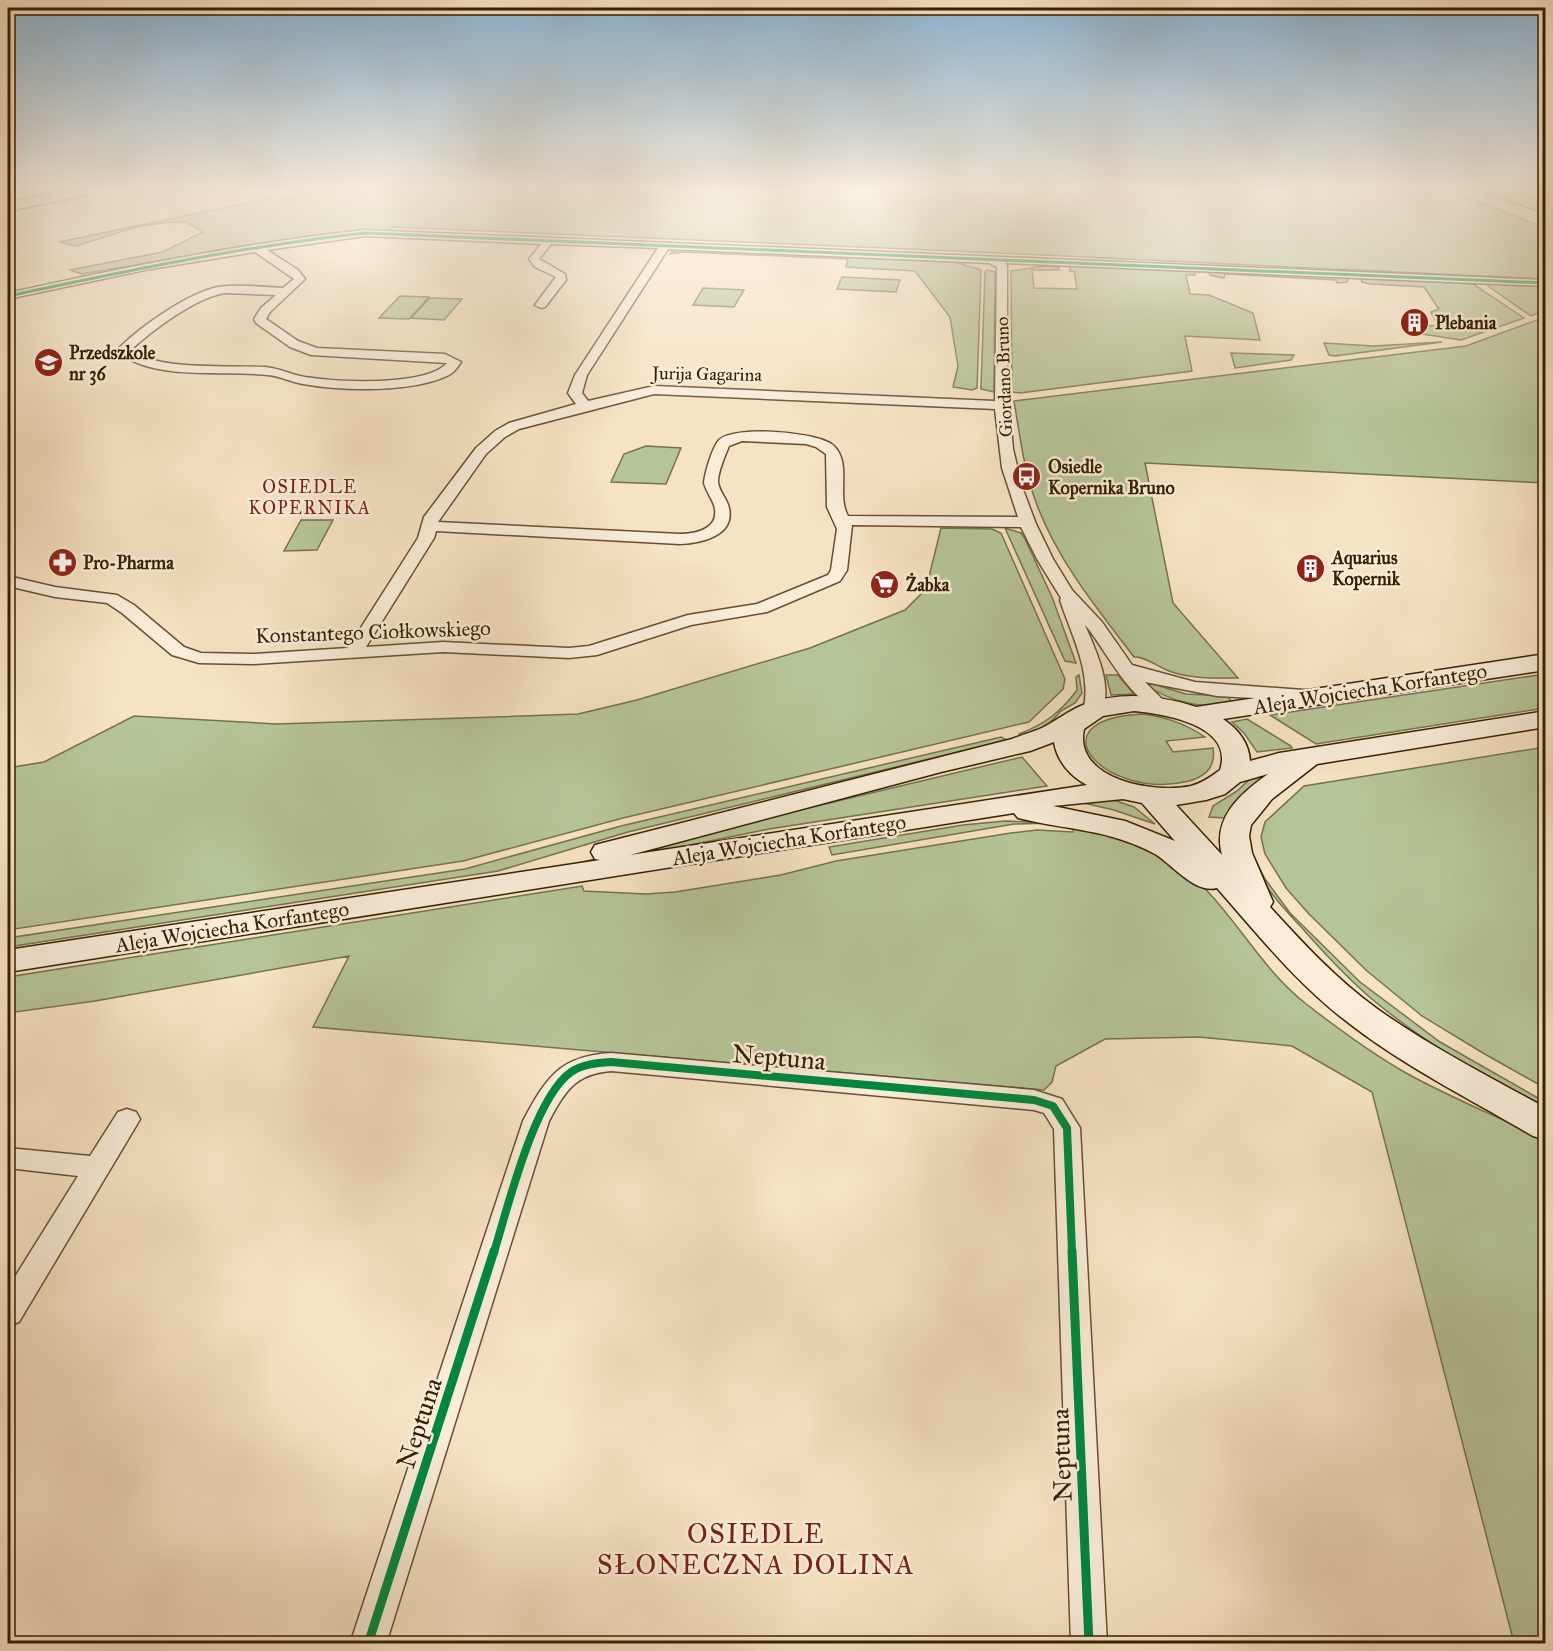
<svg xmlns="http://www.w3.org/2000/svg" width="1553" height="1651" font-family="'IM FELL Great Primer',serif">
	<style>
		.green { fill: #b6c499; stroke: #76724d; stroke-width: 1.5 }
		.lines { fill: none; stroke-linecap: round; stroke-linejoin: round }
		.street-casing { stroke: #665032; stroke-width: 3 }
		.secondary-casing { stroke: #362001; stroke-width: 3 }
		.primary-casing { stroke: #362001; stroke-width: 3 }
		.street { fill: #f9ecd9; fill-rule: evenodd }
		.secondary { fill: #f9ecd9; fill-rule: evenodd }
		.primary { fill: #ebc182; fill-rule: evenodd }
		.rail { stroke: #362001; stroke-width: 2; stroke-dasharray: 5 5; stroke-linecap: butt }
		.cycleway-far2-casing { stroke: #f9ecd9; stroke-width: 4.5 }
		.cycleway-far1-casing { stroke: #f9ecd9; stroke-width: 11 }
		.cycleway-casing { stroke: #f9ecd9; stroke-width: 13 }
		.cycleway-far2 { stroke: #00873e; stroke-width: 3 }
		.cycleway-far1 { stroke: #00873e; stroke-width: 8 }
		.cycleway { stroke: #00873e; stroke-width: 9 }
		.labels { text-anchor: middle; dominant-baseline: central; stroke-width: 5; stroke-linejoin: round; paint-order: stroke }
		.far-poi-label { font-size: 18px; font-weight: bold; fill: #362001; stroke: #f9ecd9; text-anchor: start }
		.far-street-label { font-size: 18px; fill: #362001; stroke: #f9ecd9 }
		.far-neighbourhood-label { font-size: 18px; letter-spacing: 1.5px; fill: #7a1f14; stroke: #f9ecd9 }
		.street-label { font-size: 21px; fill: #362001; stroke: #f9ecd9 }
		.near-street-label { font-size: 26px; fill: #362001; stroke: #f9ecd9 }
		.near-neighbourhood-label { font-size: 27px; letter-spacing: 1.5px; fill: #7a1f14; stroke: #f9ecd9 }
	</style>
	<rect width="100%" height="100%" fill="#f6e2c4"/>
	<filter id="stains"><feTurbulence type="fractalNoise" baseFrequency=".00333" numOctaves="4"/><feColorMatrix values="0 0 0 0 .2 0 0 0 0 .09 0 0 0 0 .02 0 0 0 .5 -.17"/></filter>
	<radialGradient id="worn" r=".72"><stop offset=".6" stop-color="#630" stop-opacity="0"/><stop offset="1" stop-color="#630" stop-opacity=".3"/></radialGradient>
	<path class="green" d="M332,188H1445L1545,228V279L1000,253L392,227L389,230L313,235L82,274L70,270L163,252L203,232L187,222H170L136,227L76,246L59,242L270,198L277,201Z
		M686,249L955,262L981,270L977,388L972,390L953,387L958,366L950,317L915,271L846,267L848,259L683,252L670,254L673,251Z
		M1044,266L1059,267V270H1032L1034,288L1077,289L1074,271H1070V266L1190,270L1195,272V275H1186L1190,294L1209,295L1253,313L1260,340L1185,336L1192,371L1020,393L1012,392L1011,271Z
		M987,270L995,272L994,392L981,389L985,272Z
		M1211,271L1341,276L1348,279L1347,282L1337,283L1336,280L1225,274L1224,278L1210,275L1209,272Z
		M842,277L900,280L896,292L837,289Z
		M1366,278L1473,284L1524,318L1461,340L1416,333L1419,331L1417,325L1438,326L1431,312L1439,309L1424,287L1370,284L1362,282L1361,279Z
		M1489,284L1545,286V310L1531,316L1488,286Z
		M703,288L744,290L734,307L693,305Z
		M400,296L429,297L409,319L379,318Z
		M430,298L462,299L444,320L411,318Z
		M1545,317V483L1145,463L1173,603L1238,678C1216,678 1194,679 1172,672C1160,669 1146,656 1134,657C1098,610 1058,561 1037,505C1024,472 1020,436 1014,401L1466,346Z
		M1442,342L1335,356L1329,355L1324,343L1374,346Z
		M1231,353L1294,355L1291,360L1235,368Z
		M646,446L681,448L666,484L611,482L624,454Z
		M301,520H333L317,550L284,551Z
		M941,528L992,529L1001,533L1065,679L1063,689L1029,722L623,818L463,861L8,930V768L44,762L134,716L276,724L495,717L578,714L637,700L810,648L905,610L926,589Z
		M1005,528L1021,533L1025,539L1052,597L1076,663L1065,661Z
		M1545,674V708L1316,744L1270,715Z
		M1079,675L1082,693L1075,703L1061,711L1047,726L1019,737V734C1045,724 1061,712 1077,690L1076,677Z
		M1106,675H1118L1134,694L1111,695Z
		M1146,682L1186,694L1227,696L1235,706C1201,708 1171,703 1143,683Z
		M1142,714C1166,717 1184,723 1205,737L1166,741L1173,752L1213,748C1216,766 1207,776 1189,781C1107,802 1030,720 1142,714Z
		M1247,719L1291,746L1292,748L1257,752L1244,733L1232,722Z
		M1001,737L1007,740L628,832L498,871L8,947V938L465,869L621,826Z
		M1545,747H1546L1545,1088L1483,1053L1422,1016L1367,971L1309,914L1286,888L1265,854L1261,837L1265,822L1304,786Z
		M1022,757L1047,786L769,829L583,867L578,863Z
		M1273,769L1236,804L1225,818L1209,817L1213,806L1237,791L1251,778Z
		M1108,798L1134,807L1155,824L1114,810L1075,801Z
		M1005,821L1054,823L1014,824L832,855L829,847L963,825Z
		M1074,824C1123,837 1175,855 1210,894C1243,930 1266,972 1305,1003C1337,1028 1371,1053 1406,1073C1451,1098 1499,1117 1545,1140V1643H1514L1372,1092L1292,1046L1199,1037L1105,1039L1056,1066L1052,1082L1044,1090L313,1027L349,956L95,1001L8,1013V977L582,886L584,891L646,894L675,892L781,875L836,861L1011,833L1037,830L1073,832Z
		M1248,845L1265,879L1290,913L1360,982L1440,1042L1545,1102V1113C1486,1078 1426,1044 1373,1000C1347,978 1324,953 1302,928C1279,903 1255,879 1248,845Z"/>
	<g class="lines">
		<defs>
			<path id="street" d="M365,230L1546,280V286L1005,263L1007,266V381L1013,449L1022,487L1036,524L1053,559L1072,590L1102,622L1132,665L1195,682L1317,691L1319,695L1317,699L1310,701L1217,696L1145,682L1167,704L1165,708C1137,715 1102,643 1085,625C1095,649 1116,691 1099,715H1085L1083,711C1093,674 1071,634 1060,600L1061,598L1037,559L1021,527L852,525L847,570L840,581L767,612L691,625L597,655L569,658L443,652L253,664L199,663L172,655L122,613L107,603L55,597L8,586V576L55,587L117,595L134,605L184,647L201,653L253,654L348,648L418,538L424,517L476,448L495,431L509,423L576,404L568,393L575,375L658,248L551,244L539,259L565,274L566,280L545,307L541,308L535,305L556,277L535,267L529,259L541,244L365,236L267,250L298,270L305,279L270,312L266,319L298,341L317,348L445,354L461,362C458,367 454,372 449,375C413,393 342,391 303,384C291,382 280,376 268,375C224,370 155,381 120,353V347C142,326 188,293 218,287C239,284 262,287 283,288L294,279L255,252L145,270L8,299V293C126,267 245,243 365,230ZM668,249L989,263L997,267L995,401L654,386L588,401L582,393L587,375ZM225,293L276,295L261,308L254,319L256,323L290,347L311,355L447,363C426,387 336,382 305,377C292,375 279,368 265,367C231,365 157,371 131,350C152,330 197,297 225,293ZM654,394L995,409L1002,468L1018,517L848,516C836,495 852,464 834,446C820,432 734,425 719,440C712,448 705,473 704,483C706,491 711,497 714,505C721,528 697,534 680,534L438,522L486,454L505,437L519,429ZM742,441L806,444L816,447L826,454L827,507L837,529L831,570L828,575L757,604L688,615L589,646L569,648L443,642L366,647L434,538L436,531L680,544C701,543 735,536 729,508C727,498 719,492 718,482C718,471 725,456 729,446Z
				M611,1053L1034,1090L1062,1099L1080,1128L1107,1644H1071L1054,1129L1044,1113L1034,1110L611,1071C575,1074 565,1091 549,1121L386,1644H350L523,1121C546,1078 559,1056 611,1053Z
				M127,1109L136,1112L140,1119L136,1126L19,1322L8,1326V1288L78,1176L8,1168V1148L90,1156L118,1112Z"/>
			<path id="secondary" d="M82,188H109L103,192L8,211V203Z
				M1546,654V670L1223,719C1238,729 1249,743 1250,761L1279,753L1546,711V727L1317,764L1272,799L1251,825L1249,836L1252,853L1273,902L1270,907C1303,943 1336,979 1376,1008C1429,1046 1488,1076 1546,1108V1140L1533,1136C1472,1100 1407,1068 1350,1024C1299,986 1259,936 1217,888C1195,894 1173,865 1155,854C1109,829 1066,830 1018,818L1014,813L8,972V950L600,860L595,859L591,852L595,845L1012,739C1022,735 1033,732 1042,728C1056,721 1068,711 1083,705C1120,691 1159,695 1196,707ZM1134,711C1164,714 1235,725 1220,770C1211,777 1202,783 1191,786C1155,794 1073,780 1084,729L1103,716ZM1054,742C1057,761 1070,776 1087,785L630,855L941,772L1030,751ZM1268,774C1240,794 1212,818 1222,855L1176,805L1206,800L1225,794L1240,782ZM1123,799L1142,803L1175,841L1125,821L1053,806Z"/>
			<path id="primary" d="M1479,188H1501L1546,204V213L1481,191Z"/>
		</defs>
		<use href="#street" class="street-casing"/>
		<use href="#secondary" class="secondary-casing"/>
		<use href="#primary" class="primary-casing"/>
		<use href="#street" class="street"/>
		<use href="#secondary" class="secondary"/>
		<use href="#primary" class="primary"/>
		<path class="rail" d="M1535,188L1546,193"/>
		<defs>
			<path id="cycleway-far2" d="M8,296C126,271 245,246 365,233L1546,283"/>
			<path id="cycleway-far1" d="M494,1252C508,1207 534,1098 571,1072C583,1064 597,1063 611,1062L1034,1100L1053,1106L1067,1128L1072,1252"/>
			<path id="cycleway" d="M1072,1251L1089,1644
				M368,1644L494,1251"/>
		</defs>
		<use href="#cycleway-far2" class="cycleway-far2-casing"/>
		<use href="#cycleway-far1" class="cycleway-far1-casing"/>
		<use href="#cycleway" class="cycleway-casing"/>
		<use href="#cycleway-far2" class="cycleway-far2"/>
		<use href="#cycleway-far1" class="cycleway-far1"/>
		<use href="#cycleway" class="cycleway"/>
	</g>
	<linearGradient id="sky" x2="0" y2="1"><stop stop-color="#8cb7d8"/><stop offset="0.45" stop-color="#fbf2e4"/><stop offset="1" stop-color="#fbf2e4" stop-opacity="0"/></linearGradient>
	<rect width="1553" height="419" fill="url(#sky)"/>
	<defs>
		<symbol id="building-disc" viewBox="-11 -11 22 22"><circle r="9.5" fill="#8f2418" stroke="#f9ecd9"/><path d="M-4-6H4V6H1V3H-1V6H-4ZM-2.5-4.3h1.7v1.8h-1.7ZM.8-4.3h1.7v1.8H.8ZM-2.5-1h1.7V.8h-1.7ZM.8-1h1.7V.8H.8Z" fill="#fff"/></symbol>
		<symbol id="school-disc" viewBox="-11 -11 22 22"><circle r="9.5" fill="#8f2418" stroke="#f9ecd9"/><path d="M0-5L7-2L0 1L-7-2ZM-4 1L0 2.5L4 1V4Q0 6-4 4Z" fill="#fff"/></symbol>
		<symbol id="bus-disc" viewBox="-11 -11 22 22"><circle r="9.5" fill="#8f2418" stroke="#f9ecd9"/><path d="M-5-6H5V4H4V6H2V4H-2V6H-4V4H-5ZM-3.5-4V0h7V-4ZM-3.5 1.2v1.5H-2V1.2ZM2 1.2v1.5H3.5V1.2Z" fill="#fff"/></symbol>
		<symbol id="pharmacy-disc" viewBox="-11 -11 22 22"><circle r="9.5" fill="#8f2418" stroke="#f9ecd9"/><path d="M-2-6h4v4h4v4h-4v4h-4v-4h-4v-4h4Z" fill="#fff"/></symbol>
		<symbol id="supermarket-disc" viewBox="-11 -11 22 22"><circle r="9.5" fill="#8f2418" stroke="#f9ecd9"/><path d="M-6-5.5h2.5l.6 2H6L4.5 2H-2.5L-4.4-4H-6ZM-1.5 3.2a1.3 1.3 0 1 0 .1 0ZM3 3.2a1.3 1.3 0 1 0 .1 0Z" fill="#fff"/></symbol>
	</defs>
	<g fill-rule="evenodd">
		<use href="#building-disc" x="1398" y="306" width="33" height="33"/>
		<use href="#school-disc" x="32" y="346" width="33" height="33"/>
		<use href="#bus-disc" x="1010" y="460" width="33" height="33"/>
		<use href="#pharmacy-disc" x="46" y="546" width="33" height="33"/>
		<use href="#building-disc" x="1294" y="552" width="33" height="33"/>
		<use href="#supermarket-disc" x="868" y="568" width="33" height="33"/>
	</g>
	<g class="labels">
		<g class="far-poi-label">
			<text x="1435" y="323">Plebania</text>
			<text x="69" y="353">Przedszkole<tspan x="69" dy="21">nr 36</tspan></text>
			<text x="1048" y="467">Osiedle<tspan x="1048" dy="21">Kopernika Bruno</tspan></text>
			<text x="1332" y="558">Aquarius<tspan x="1332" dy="21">Kopernik</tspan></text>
			<text x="83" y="563">Pro-Pharma</text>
			<text x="906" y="585">Żabka</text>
		</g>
		<g class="far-street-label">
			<text transform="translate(707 374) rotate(1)">Jurija Gagarina</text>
			<text transform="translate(1004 377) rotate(-92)">Giordano Bruno</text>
		</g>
		<g class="far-neighbourhood-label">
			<text x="310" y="487">OSIEDLE<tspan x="310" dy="21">KOPERNIKA</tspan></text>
		</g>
		<g class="street-label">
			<text transform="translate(373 632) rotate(-2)">Konstantego Ciołkowskiego</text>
			<text transform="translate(1370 689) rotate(-9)">Aleja Wojciecha Korfantego</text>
			<text transform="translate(789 840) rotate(-9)">Aleja Wojciecha Korfantego</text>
			<text transform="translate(232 927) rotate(-9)">Aleja Wojciecha Korfantego</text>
		</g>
		<g class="near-street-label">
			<text transform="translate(779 1057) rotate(5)">Neptuna</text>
			<text transform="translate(419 1423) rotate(-72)">Neptuna</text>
			<text transform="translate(1061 1455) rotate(-92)">Neptuna</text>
		</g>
		<g class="near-neighbourhood-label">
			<text x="756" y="1533">OSIEDLE<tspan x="756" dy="31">SŁONECZNA DOLINA</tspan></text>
		</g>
	</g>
	<rect width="1553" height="1651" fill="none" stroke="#f6e2c4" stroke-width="30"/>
	<rect x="9" y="9" width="1535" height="1633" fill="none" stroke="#362001" stroke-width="3"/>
	<rect x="15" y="15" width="1523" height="1621" fill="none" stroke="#362001" stroke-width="1.5"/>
	<rect width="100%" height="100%" filter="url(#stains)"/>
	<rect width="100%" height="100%" fill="url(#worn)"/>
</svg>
